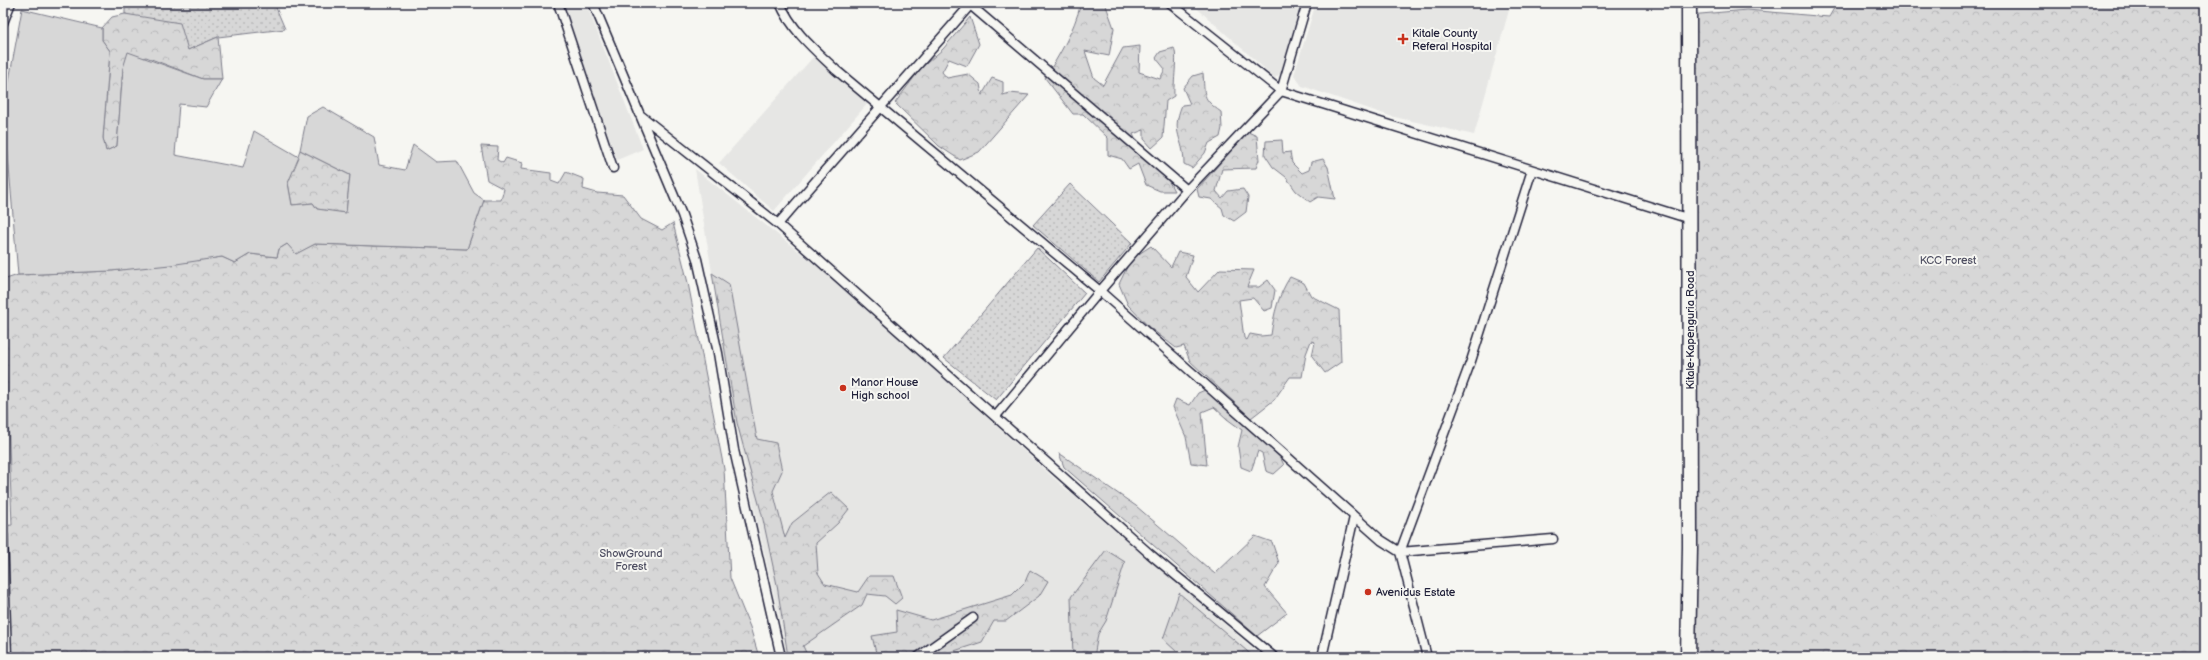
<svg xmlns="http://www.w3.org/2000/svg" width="2208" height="660" font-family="'Balsamiq Sans',sans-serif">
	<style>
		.built { fill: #e6e6e4 }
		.grass { fill: url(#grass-dots); stroke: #7c7c89 }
		.forest { fill: url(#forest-crowns); stroke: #7c7c89 }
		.garden { fill: #d7d7d7; stroke: #7c7c89 }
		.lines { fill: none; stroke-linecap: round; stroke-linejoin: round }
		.street-casing { stroke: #22223b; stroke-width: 11 }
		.highway-casing { stroke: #22223b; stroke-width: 17 }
		.street { stroke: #f6f6f2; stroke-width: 8 }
		.highway { stroke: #f6f6f2; stroke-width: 14 }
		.poi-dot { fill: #c8321e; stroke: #f6f6f2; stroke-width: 1.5 }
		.labels { text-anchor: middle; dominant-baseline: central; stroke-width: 4; stroke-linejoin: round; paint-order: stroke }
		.poi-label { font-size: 11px; fill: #22223b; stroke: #f6f6f2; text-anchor: start }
		.park-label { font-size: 11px; fill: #4f4f62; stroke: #f6f6f2 }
		.street-label { font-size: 11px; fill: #22223b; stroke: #f6f6f2 }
	</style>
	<defs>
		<pattern id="grass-dots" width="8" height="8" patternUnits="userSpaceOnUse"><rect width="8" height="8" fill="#d7d7d7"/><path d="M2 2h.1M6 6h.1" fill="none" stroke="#b8b8b9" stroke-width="1.8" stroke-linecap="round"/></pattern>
		<pattern id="forest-crowns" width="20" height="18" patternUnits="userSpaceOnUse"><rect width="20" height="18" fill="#d7d7d7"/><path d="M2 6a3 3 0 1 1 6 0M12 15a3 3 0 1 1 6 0" fill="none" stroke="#b8b8b9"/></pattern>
	</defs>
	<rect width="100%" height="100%" fill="#f6f6f2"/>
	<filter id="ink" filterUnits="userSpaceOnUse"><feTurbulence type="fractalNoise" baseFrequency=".025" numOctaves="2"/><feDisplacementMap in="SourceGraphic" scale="8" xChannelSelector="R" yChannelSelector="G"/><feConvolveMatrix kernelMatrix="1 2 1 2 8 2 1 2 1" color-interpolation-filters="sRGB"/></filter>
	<g filter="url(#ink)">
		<path class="built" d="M562,3H586L643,149L617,160Z
			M1191,3H1302L1282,72L1275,78Z
			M1316,3H1511L1474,135L1390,116L1302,86L1294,75Z
			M815,55L868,103L774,211L719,163Z
			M695,169L836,281L1066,489L1263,657H788L741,450Z"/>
		<path class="grass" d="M125,3H274L285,29L218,37L188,50L159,22L125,14Z
			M1070,184L1132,243L1099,282L1033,225Z
			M1037,248L1085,293L996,400L944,358Z"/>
		<path class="forest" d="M1081,3H1105L1114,28L1109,56L1085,51L1094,78L1103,85L1123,48L1140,46L1139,72L1160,79L1165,69L1156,58L1160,52L1174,48C1178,55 1173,84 1174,96L1166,101L1163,138L1152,148L1144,139V130L1133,134L1143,158L1167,178L1174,191H1160L1146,185L1138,164L1129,169L1122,159L1108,155V138L1083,114H1073L1045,78C1060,54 1074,31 1081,3Z
			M1837,3H2205V657H1693L1689,15L1747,10L1829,17Z
			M125,14L180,23L188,50L218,37L222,79H203L146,57L123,68L117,146L106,151L103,138L110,51L102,40V28L112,17Z
			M970,17L979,44L967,66L949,59L942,72L947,78L968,74L980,84L982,95L992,78L1003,82V95L1010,93L1029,95L979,152L960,160L939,146L895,103L921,68L943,49Z
			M1203,73C1205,95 1201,98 1221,112L1222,128L1220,137L1209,143L1205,153L1192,168L1184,164C1184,137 1170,134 1182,105L1190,104L1183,88L1193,76Z
			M1248,132L1257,136L1259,160L1256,168L1222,169L1216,191L1222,198L1228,191L1243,189L1248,197L1246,212L1234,221L1224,215L1222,208L1211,199L1199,197L1197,189Z
			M1282,140L1283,153L1290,152L1292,163L1302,173L1309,170L1311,162L1323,159L1328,167L1335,199L1318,197L1310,202L1296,191L1286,177L1273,167L1265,155L1266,141Z
			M481,146L498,147L497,160L503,163L506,158L522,163L521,169L551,173V181L559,184L566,172L584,179L583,189L597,193L623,195L641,219L662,230L673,223L688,283L724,469L730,578L750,627L759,657H3V526L12,525L3,280L18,275L111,271L222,257L235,263L250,254L277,257L279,249L287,244L296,253L315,244L467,249L484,200H501L504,189L487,180Z
			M300,150L350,175L346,214L317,209L313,203L292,205L288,183Z
			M1151,246L1171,267L1178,252L1193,255L1186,277L1198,292L1220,269L1254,270L1247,287H1259L1268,280L1275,290L1272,308L1264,311L1253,298L1239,300L1244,338L1247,340L1250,334L1261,336L1271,335C1274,313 1278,296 1290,277L1304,283L1311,296L1339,310L1341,362L1325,373L1312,356L1315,342L1311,341L1306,354L1302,377H1290L1274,400L1251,418L1190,361L1184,346L1176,348L1149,327L1128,305L1119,284L1131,259Z
			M712,273L729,284L757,439L776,443L782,471L773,491L785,538L792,523L831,492L849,509L838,523L816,543L818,573L825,584L858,592L869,576H894L902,598L895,604L885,596L867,594L862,605L803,646L808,657H788L777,585L762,515L737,423Z
			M1205,390L1280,457L1284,465L1274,474L1266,471L1262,453L1258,451L1251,471L1241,467L1238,447L1242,430L1227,419L1214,407L1202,412L1207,465L1191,463L1186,437L1173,407L1176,399L1190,405L1198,393Z
			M1059,453L1136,506L1215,574L1255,536L1272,542L1279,563L1265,587L1287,613L1257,636L1064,467Z
			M1106,550L1125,562L1106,621L1098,634L1094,657H1073L1071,597Z
			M1030,570L1048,581L1039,596L1006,621H994L982,642L942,655L941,657H877L872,636L897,632L896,610L931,620L1012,595L1025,582Z
			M1179,593L1254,657H1175L1177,652L1163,639Z"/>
		<path class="garden" d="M22,9L102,28V40L110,51L103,138L106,151L117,146L123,68L128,52L203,79H222L206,107L179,104L175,155L243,168L254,131L299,157L288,183L292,205L313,203L317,209L346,213L350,175L300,150L307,116L323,107L374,137L379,165L405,170L413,145L436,162L457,161L474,193L484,200L467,249L315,244L296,254L287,244L279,249L277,257L250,254L235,263L222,257L170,265L111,271L18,275L4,108Z"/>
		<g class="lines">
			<defs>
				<path id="street" d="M558,3L613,168
					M593,3L682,215L697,259L718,353L734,450L781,657
					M780,3C792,31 815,50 836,70L1100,291L1187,190L1281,91L1690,219
					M968,3L1187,190
					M1170,3L1281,91L1307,3
					M3,23L11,3
					M639,114L778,224L972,3
					M778,224L1150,554L1274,657
					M996,416L1100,291L1381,540L1400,552L1553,539
					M3,535L7,657
					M918,657L973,618
					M1322,657L1354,517
					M1427,657L1400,552L1471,361L1532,170"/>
				<path id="highway" d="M1688,657L1690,547L1689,3"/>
			</defs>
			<use href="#street" class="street-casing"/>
			<use href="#highway" class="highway-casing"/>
			<use href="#street" class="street"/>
			<use href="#highway" class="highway"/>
		</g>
	</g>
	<g class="poi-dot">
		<path d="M1401 33h4v4h4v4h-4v4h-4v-4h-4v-4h4z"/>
		<circle cx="843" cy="388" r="4"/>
		<circle cx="1368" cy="592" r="4"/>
	</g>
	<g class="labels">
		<g class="poi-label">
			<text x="1412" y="33">Kitale County<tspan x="1412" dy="13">Referal Hospital</tspan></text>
			<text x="851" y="382">Manor House<tspan x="851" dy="13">High school</tspan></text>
			<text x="1376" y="592">Avenidus Estate</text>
		</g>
		<g class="park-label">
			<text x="1948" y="260">KCC Forest</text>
			<text x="631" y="553">ShowGround<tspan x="631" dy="13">Forest</tspan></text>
		</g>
		<g class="street-label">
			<text transform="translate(1690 330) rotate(-90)">Kitale-Kapenguria Road</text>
		</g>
	</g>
	<rect width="2208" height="660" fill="none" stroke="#f6f6f2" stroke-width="16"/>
	<rect x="8" y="8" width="2192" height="644" fill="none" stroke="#22223b" stroke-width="1.5" filter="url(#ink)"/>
</svg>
